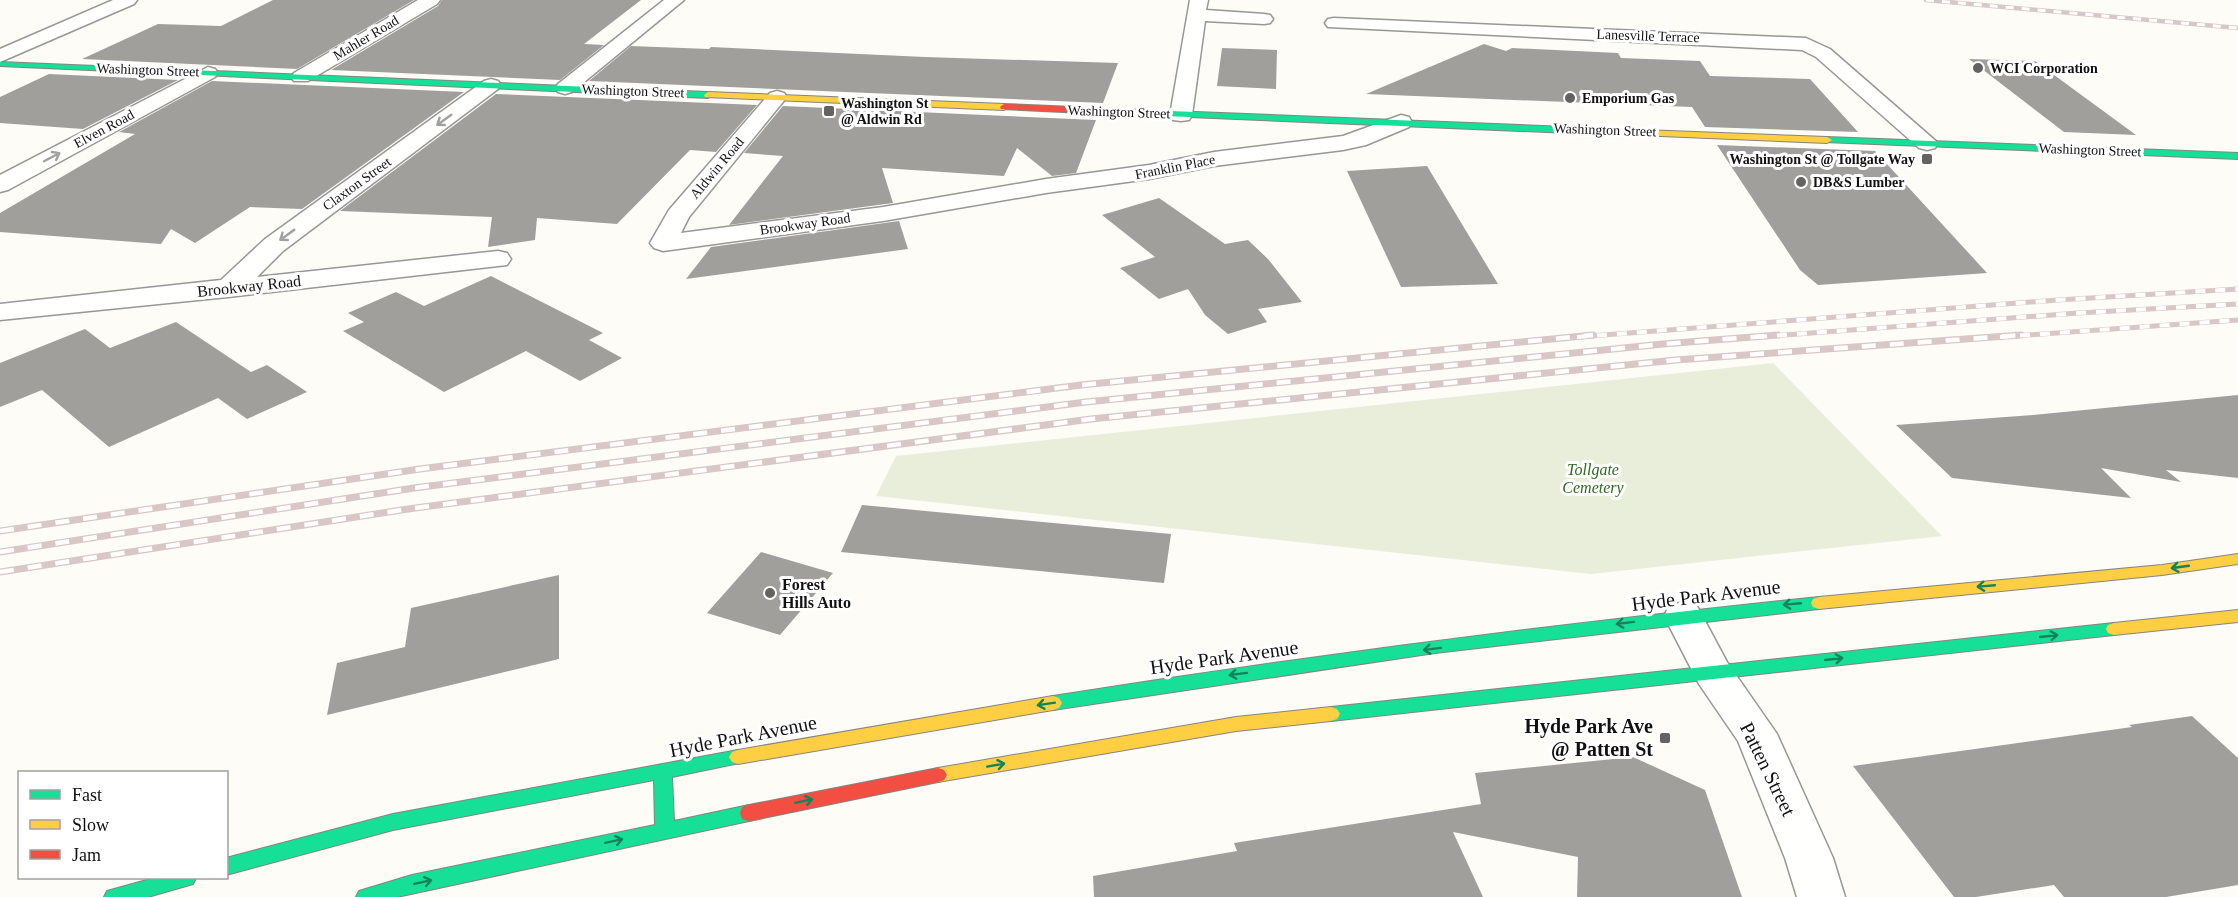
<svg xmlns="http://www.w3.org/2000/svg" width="2238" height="897" font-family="Georgia,serif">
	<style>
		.cemetery { fill: #e9eedb }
		.building { fill: #a19f9c }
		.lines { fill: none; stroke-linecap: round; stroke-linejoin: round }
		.street-casing { stroke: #979795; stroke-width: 3 }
		.fast-casing { stroke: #858482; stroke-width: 2 }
		.slow-casing { stroke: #858482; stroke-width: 2 }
		.jam-casing { stroke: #858482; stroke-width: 2 }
		.street { fill: #fffffe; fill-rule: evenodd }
		.fast { fill: #16e098; fill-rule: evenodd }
		.slow { fill: #ffcf43; fill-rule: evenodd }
		.jam { fill: #f24e42; fill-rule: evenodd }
		.rail-far2-casing { stroke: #d9c6c7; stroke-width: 4.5 }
		.rail-far1-casing { stroke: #d9c6c7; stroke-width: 5 }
		.rail-casing { stroke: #d9c6c7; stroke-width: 7 }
		.rail-far2 { stroke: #fff; stroke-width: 3; stroke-dasharray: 8; stroke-linecap: butt }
		.rail-far1 { stroke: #fff; stroke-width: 4; stroke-dasharray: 10; stroke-linecap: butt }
		.rail { stroke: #fff; stroke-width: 4.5; stroke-dasharray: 14; stroke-linecap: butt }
		.oneway { stroke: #a0a09f }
		.oneway2 { stroke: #14835b }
		.poi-dot { fill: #646362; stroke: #fff; stroke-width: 2 }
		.labels { text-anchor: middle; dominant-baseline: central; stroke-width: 6; stroke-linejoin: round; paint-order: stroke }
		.far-street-label { font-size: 14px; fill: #111; stroke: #fff }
		.far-poi-label { font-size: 14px; font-weight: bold; fill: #111; stroke: #fff; text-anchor: start }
		.street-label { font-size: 16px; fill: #111; stroke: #fff }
		.park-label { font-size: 16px; font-style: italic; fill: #2f6b1f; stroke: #fff }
		.poi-label { font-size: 16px; font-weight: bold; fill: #111; stroke: #fff; text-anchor: start }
		.near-street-label { font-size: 20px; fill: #111; stroke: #fff }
		.near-poi-label { font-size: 20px; font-weight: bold; fill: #111; stroke: #fff; text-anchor: end }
	</style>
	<rect width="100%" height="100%" fill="#fdfcf7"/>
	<path class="cemetery" d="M1773,363L1942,536L1591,574L876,496L896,456Z"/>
	<path class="building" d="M273,0H414L297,69L82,59L158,24L221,26Z
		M442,0H641L584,44L604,45L560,80L331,70L438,6Z
		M1484,44L1506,51L1512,48L1618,53L1621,58L1700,61L1710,76L1810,79L1858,132L1705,127L1692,107L1366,94Z
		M631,46L709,49L711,47L925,57L1118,63L1103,103L589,81Z
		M1222,48L1277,50L1276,89L1217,86Z
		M1969,59L2035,61L2136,135L2064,132Z
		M49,74L178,80L83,129L0,123V97Z
		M212,81L464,92L302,209L250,207L195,243L171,229L161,244L0,232V213L135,134L119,132Z
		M496,94L757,105L716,152L690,150L617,224L537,218L535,240L488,247L492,217L340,211Z
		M783,106L1096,120L1076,173L1052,176L1017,148L1004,176L882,168L893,203L729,225L783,156L744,153Z
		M1717,145L1875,151L1987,273L1818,285L1800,270Z
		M1427,166L1498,284L1401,287L1347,171Z
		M1159,198L1225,244L1248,240L1268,259L1302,302L1258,309L1267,322L1228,334L1205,315L1188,289L1159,299L1120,268L1155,257L1102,215Z
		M899,221L908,249L686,279L711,247Z
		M491,276L603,333L589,340L622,358L580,381L526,351L444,392L343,331L364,322L348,313L396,292L424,306Z
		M176,322L251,372L267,365L307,392L247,419L218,398L109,447L42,390L0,407V363L85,329L110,348Z
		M2238,395V478L2166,470L2181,482L2101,468L2131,498L1952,478L1896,425L2033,415Z
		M862,505L1171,534L1164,583L841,552Z
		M761,552L833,573L780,635L707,613Z
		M559,575V659L327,715L337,663L405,647L411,608Z
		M2192,716L2238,758V885L2166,897H2064L2054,885L1976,897H1954L1853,766L2132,727L2129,725Z
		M1633,757L1705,790L1742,897H1577L1578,857L1453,832L1483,897H1094L1093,876L1237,851L1234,843L1481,804L1475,773Z"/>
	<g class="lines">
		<defs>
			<path id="street" d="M113,0H137L134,4L0,62V49Z
				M418,0H440L437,4L308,81H294L291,77L294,73Z
				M664,0H684L572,92L565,94L558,92L555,88L558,84Z
				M1190,0H1208L1206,10L1264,14L1270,15L1273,19L1270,23L1264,24L1205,21L1192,115L1189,120L1181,121L1173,120L1170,115Z
				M1334,18L1806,38L1830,49L1938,143L1935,148L1927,150L1919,148L1816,57L1802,50L1328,27L1325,23L1328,19Z
				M208,67L215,69L218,73L215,77L8,190L0,192V175Z
				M491,79L498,81L501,85L498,89L283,251L257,277L498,251L507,253L511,259L507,265L228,297L0,320V304L221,280L265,239L484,81Z
				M777,91L784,93L787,97L689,217L681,233L883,207L1046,179L1149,165L1214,152L1343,136L1401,115L1409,117L1412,122L1409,127L1366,145L1343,150L1214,166L1149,179L1046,193L883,221L663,251L654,248L650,243L669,210L770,93Z
				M1683,602L1697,606L1727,662L1777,734L1833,858L1845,897H1797L1785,858L1738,741L1699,684L1664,616L1669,606Z"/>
			<path id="fast" d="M0,62L708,92L712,95L708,98L0,66Z
				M1145,110L1616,129L1621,132L1616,135L1142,115L1141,113Z
				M1827,137L2238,153V159L1824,142V138Z
				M1819,597L1825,599L1827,603L1825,607L1819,609L1435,653L1053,710L1047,708L1044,703L1047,698L1053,696C1307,656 1563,623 1819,597Z
				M2114,623L2120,625L2122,629L2120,633L2114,635L1331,721L1325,719L1322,714L1325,709L1331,707Z
				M738,750L744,752L747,757L744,762L672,777L674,821L749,805L756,807L758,813L756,819L749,821L397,897H356L359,891L412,875L655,825L654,780L393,830L226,875V858L393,814Z
				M154,878H196L193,884L148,897H104L107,891Z"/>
			<path id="slow" d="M708,92L1004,104L1008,107L1004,110L705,97L704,95Z
				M1616,129L1827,137L1832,140L1827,143L1613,134L1611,132Z
				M2238,554V564L2162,575L1819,609L1813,607L1811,603L1813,599L1819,597L2162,565Z
				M2238,610V622L2114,635L2108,633L2106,629L2108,625L2114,623Z
				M1053,696L1059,698L1062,703L1059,708L1053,710L738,764L732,762L729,757L732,752L738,750Z
				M1331,707L1337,709L1340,714L1337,719L1331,721L1236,731L938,782L932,780L929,775L932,770L938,768L1236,717Z"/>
			<path id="jam" d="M1004,104L1145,110L1149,113L1145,116L1001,109L1000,107Z
				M938,768L944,770L947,775L944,780L938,782L749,821L742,819L740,813L742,807L749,805Z"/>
		</defs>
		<use href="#street" class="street-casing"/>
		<use href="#fast" class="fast-casing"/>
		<use href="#slow" class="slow-casing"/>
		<use href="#jam" class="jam-casing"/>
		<use href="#street" class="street"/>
		<use href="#fast" class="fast"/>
		<use href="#slow" class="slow"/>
		<use href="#jam" class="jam"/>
		<defs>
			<path id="rail-far2" d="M1926,0L2238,28"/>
			<path id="rail-far1" d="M1577,337L2058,300L2238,289
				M1757,337L2078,313L2238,304
				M2000,337L2238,320"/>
			<path id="rail" d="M0,531L420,469L1081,385L1593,335
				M0,552L414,488L1086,402L1663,344L1778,335
				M0,572L408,509L1091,419L1676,360L2021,335"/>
		</defs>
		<use href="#rail-far2" class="rail-far2-casing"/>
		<use href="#rail-far1" class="rail-far1-casing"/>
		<use href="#rail" class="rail-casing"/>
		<use href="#rail-far2" class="rail-far2"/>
		<use href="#rail-far1" class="rail-far1"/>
		<use href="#rail" class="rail"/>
	</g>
	<defs><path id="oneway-shaft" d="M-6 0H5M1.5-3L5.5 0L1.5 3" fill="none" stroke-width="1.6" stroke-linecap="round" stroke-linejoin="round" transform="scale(1.5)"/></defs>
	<g class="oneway">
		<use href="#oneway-shaft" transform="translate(444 120) rotate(144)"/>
		<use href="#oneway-shaft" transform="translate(52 157) rotate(-28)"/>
		<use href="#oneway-shaft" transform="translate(287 235) rotate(144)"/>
	</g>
	<g class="oneway2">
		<use href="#oneway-shaft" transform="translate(2180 567) rotate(172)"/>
		<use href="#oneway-shaft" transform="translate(1986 586) rotate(175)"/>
		<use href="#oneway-shaft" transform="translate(1792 604) rotate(175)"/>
		<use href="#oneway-shaft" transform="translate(1625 623) rotate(173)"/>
		<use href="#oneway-shaft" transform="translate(2049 636) rotate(-6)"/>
		<use href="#oneway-shaft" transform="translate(1432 649) rotate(173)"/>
		<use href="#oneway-shaft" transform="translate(1834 659) rotate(-6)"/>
		<use href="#oneway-shaft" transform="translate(1238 674) rotate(173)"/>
		<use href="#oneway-shaft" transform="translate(1046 704) rotate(171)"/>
		<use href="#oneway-shaft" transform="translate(996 765) rotate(-10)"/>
		<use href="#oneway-shaft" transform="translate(804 801) rotate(-12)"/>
		<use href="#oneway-shaft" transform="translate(614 841) rotate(-12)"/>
		<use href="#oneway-shaft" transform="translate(423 882) rotate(-12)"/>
	</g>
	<g class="poi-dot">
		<circle cx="1978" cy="68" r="6"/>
		<circle cx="1570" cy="98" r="6"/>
		<rect x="823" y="105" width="12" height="12" rx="3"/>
		<rect x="1921" y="153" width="12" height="12" rx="3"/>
		<circle cx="1801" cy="182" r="6"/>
		<circle cx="770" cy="593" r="6"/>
		<rect x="1659" y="732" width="12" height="12" rx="3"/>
	</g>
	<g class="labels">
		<g class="far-street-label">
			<text transform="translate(1648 36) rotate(2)">Lanesville Terrace</text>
			<text transform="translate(366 38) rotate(-31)">Mahler Road</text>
			<text transform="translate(148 70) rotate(2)">Washington Street</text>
			<text transform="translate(633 91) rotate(2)">Washington Street</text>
			<text transform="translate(1119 112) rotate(2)">Washington Street</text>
			<text transform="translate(104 129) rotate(-28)">Elven Road</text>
			<text transform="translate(1605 130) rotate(2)">Washington Street</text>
			<text transform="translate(2090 150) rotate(2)">Washington Street</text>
			<text transform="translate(1175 167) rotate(-11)">Franklin Place</text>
			<text transform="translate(717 168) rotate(-50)">Aldwin Road</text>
			<text transform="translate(357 184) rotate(-36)">Claxton Street</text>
			<text transform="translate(805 224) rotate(-8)">Brookway Road</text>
		</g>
		<g class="far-poi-label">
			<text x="1990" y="68">WCI Corporation</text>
			<text x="1582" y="98">Emporium Gas</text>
			<text x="841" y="103">Washington St<tspan x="841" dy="16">@ Aldwin Rd</tspan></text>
			<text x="1915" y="159" text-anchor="end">Washington St @ Tollgate Way</text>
			<text x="1813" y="182">DB&amp;S Lumber</text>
		</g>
		<g class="street-label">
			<text transform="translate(249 286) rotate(-6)">Brookway Road</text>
		</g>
		<g class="park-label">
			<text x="1593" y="469">Tollgate<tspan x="1593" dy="18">Cemetery</tspan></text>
		</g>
		<g class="poi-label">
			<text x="782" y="584">Forest<tspan x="782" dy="18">Hills Auto</tspan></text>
		</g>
		<g class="near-street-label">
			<text transform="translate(1706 595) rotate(-7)">Hyde Park Avenue</text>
			<text transform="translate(1224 657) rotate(-8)">Hyde Park Avenue</text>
			<text transform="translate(743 736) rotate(-11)">Hyde Park Avenue</text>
			<text transform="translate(1768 769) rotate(64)">Patten Street</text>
		</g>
		<g class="near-poi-label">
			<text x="1653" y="726">Hyde Park Ave<tspan x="1653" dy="23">@ Patten St</tspan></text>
		</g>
	</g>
	<rect x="18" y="771" width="210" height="108" fill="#ffffff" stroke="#a0a0a0" stroke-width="1.5"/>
	<rect x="30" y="790" width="30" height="9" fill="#16e098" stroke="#a0a0a0" stroke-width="1.5"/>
	<text x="72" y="801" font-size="18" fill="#111111">Fast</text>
	<rect x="30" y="820" width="30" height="9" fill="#ffcf43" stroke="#a0a0a0" stroke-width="1.5"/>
	<text x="72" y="831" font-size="18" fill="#111111">Slow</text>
	<rect x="30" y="850" width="30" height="9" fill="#f24e42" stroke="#a0a0a0" stroke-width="1.5"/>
	<text x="72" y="861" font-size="18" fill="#111111">Jam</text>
</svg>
